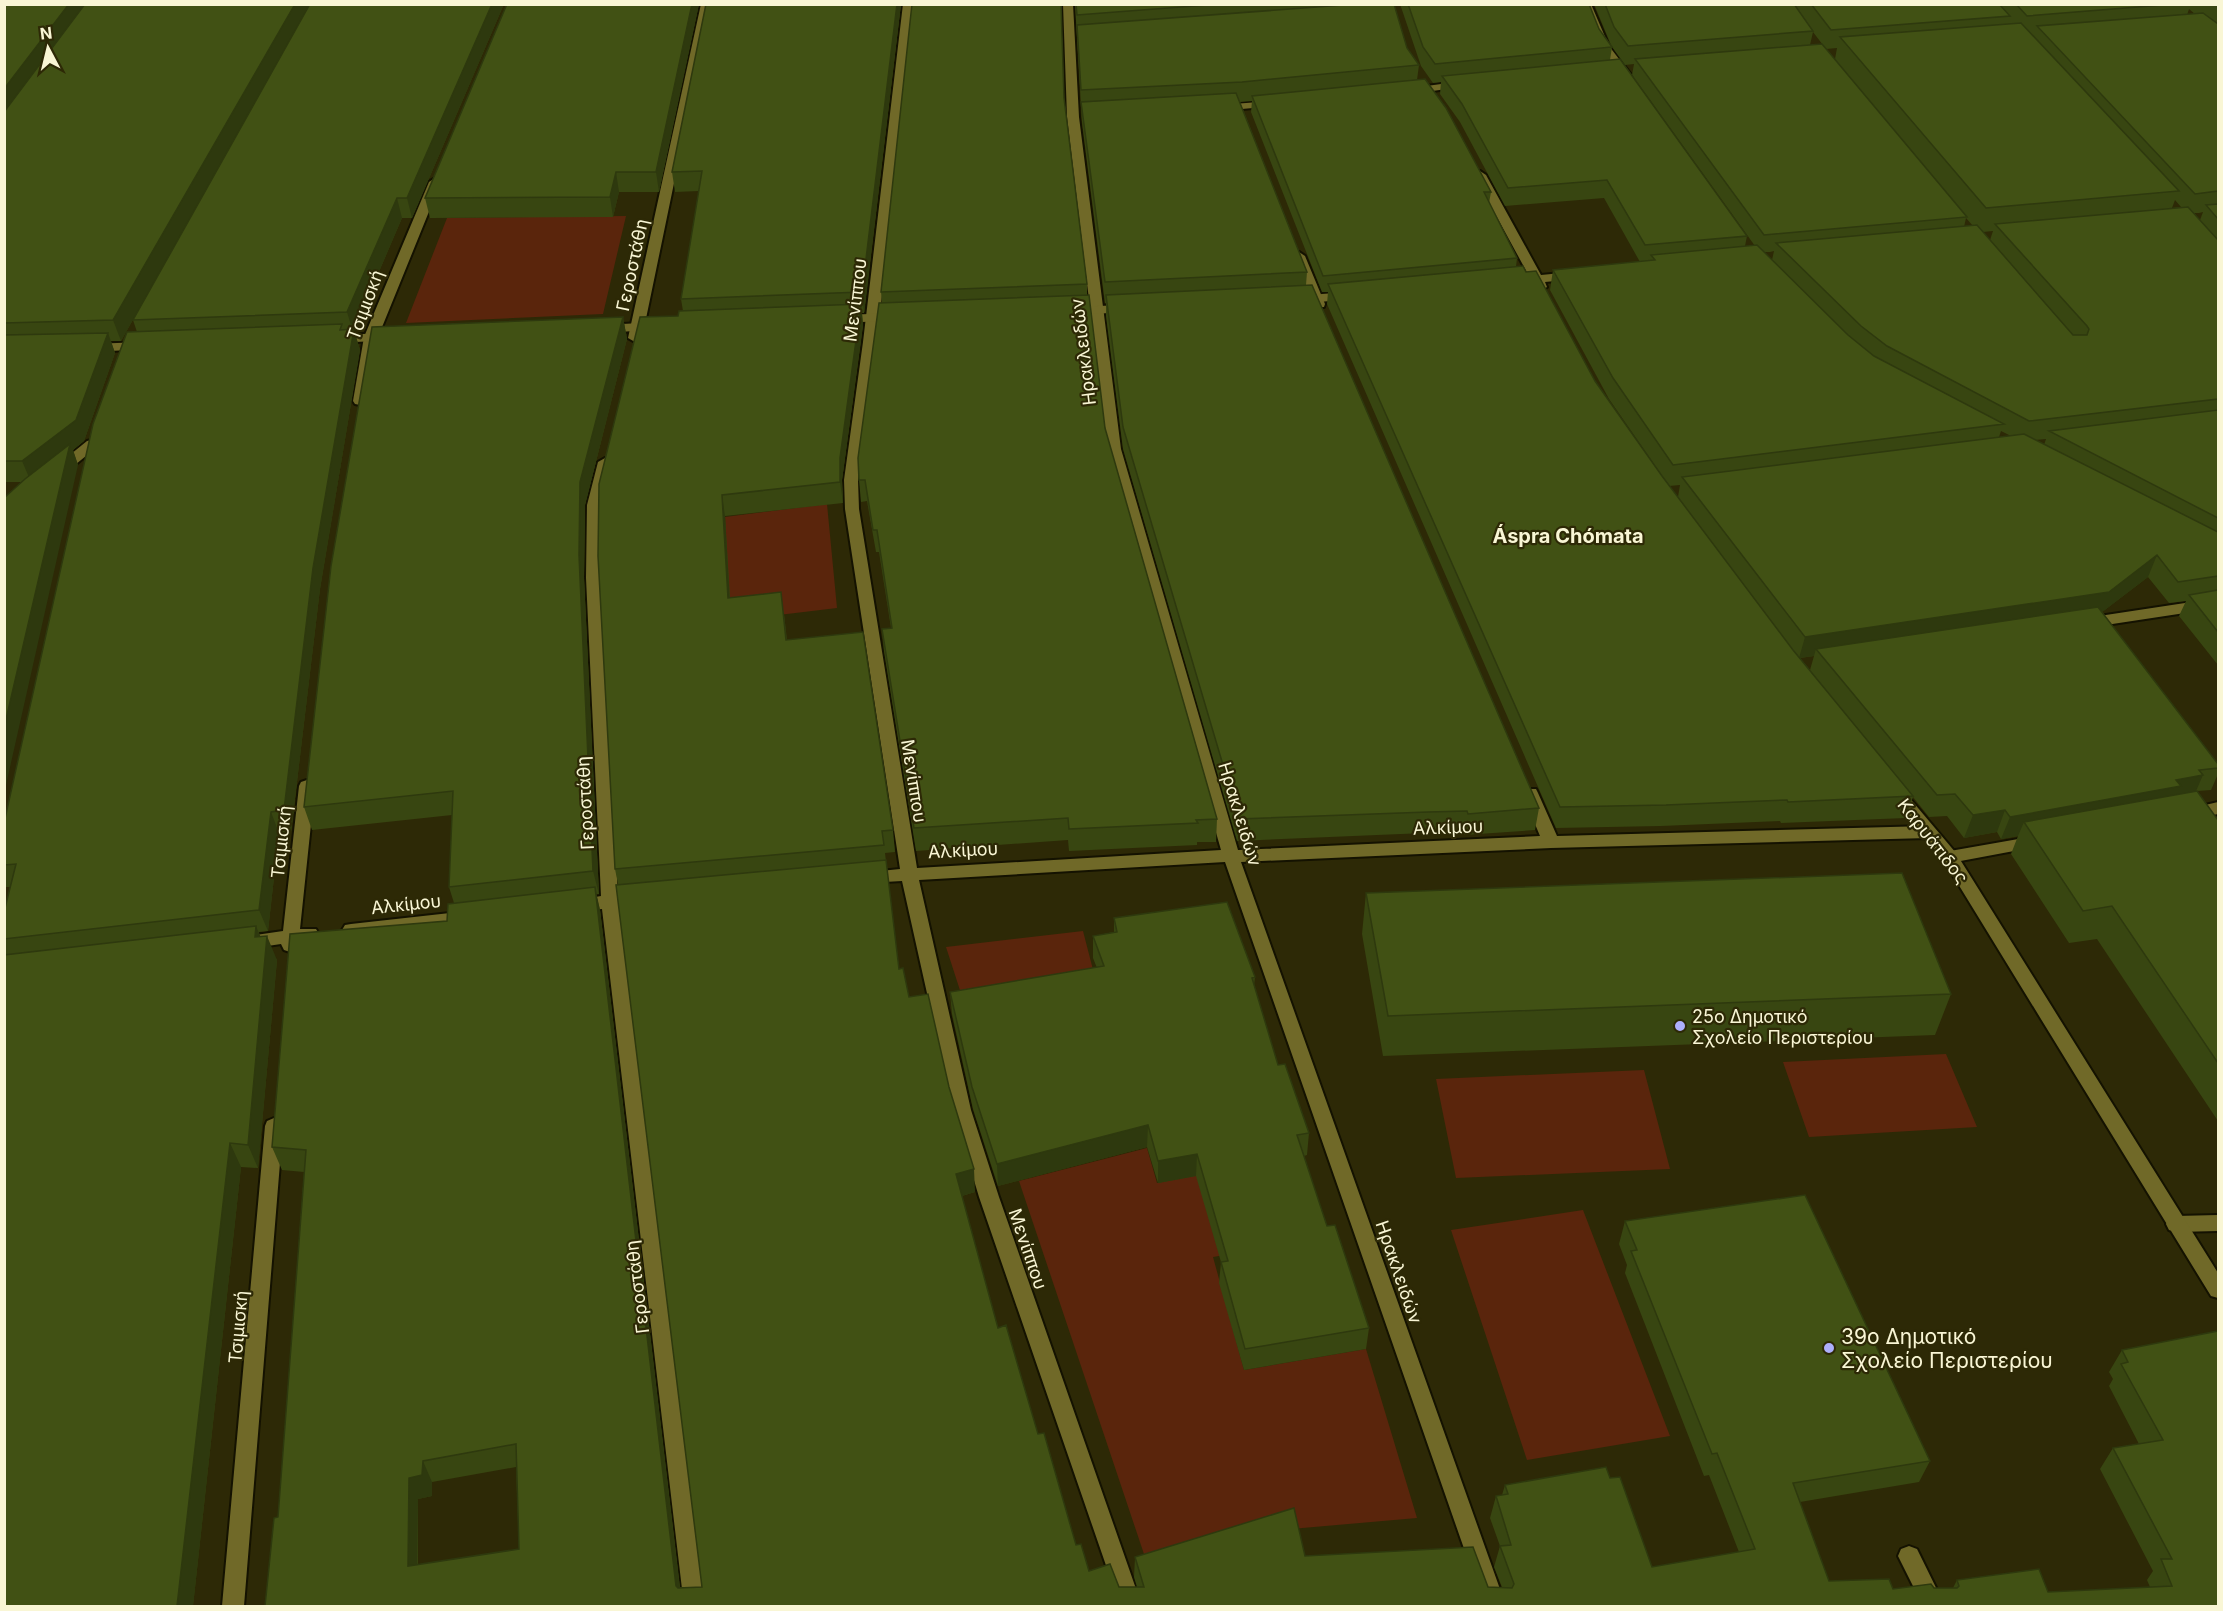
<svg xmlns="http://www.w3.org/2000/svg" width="2223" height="1611" font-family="Inter,sans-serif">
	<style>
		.green { fill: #5a250c }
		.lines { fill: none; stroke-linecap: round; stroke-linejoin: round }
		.minor-casing { stroke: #141201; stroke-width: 4 }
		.tertiary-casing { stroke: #141201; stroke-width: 4 }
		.minor { fill: #706928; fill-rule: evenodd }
		.tertiary { fill: #706928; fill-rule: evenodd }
		.wall { fill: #384611; fill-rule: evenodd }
		.shaded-wall { fill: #2e390e }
		.building { fill: #415114; stroke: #2e390e; stroke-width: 1.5; fill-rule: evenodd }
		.poi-dot { fill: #adaffb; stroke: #2d2906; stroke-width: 2 }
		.labels { text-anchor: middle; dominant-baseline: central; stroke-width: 4.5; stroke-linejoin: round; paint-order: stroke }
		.street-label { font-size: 18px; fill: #f9f6d5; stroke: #2d2906 }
		.poi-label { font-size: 18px; fill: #f9f6d5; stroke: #2d2906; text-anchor: start }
		.neighbourhood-label { font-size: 20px; font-weight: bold; fill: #f9f6d5; stroke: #2d2906 }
		.near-poi-label { font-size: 21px; fill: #f9f6d5; stroke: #2d2906; text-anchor: start }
	</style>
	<rect width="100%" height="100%" fill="#2d2906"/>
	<path class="green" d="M626,216L603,314L406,323L447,218Z
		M827,504L837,608L730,621L725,517Z
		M1083,931L1098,989L967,1012L946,947Z
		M1946,1054L1977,1127L1809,1137L1783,1062Z
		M1644,1070L1670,1169L1456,1178L1436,1079Z
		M1147,1148L1157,1183L1299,1156L1321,1238L1213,1257L1244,1370L1366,1349L1417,1518L1291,1529L1150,1572L1019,1181Z
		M1583,1210L1670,1436L1527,1460L1451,1230Z"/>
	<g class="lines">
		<defs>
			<path id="minor" d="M701,4H711L642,338L635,342L628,338Z
				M903,4H913L877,342L858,480L859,509L917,868L1221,850L1107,449L1067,117L1063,4H1073L1079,117L1121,449L1238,850L1540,836L1522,793L1524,789H1536L1538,793L1557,836L1928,826L1934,828L1936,832L1934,836L1928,838L1551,848L1241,862L1506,1606H1484L1225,862L919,880L971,1110L999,1197L1142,1606H1120L979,1197L953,1110L902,881L867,883L861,881L858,877L861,873L900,869L845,509L844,480L863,342Z
				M1580,4H1591L1609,46L1632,76L1630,78H1622L1598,47Z
				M1463,81L1469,84L1467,86L1412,94L1406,91L1412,88Z
				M1272,101L1276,102V106L1220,111L1214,108L1220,105Z
				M435,178L441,182L378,337L367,401L360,405L355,404L353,401L364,337L429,182Z
				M1299,252L1305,256L1325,304L1324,307H1314L1313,304L1293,256Z
				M92,440L97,441L99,444L97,447L65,473H55L53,470L55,467L87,441Z
				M605,458L612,462L601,505L600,578L618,895L639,893L645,895L648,899L645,903L619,907L706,1606H684L602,909L578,911L572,909L569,905L572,901L601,896L586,578L587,505L598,462Z
				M2218,598V608L2086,628L2078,623L2086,618Z
				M307,780L313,782L315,786L300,929H316L319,934L316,939L299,942L296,950L290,952L284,950L281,944L247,949L241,947L238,942L241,937L283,931L299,786L301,782Z
				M2218,802V814L2190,820L2184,818L2182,814L2184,810Z
				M2035,836L2041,838L2043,842L2041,846L1950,863L1944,861L1942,857L1944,853L1950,851Z
				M468,911L474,912L477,917L474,922L468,923L351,936L345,935L342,930L345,925L351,924Z
				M274,1118L281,1121L283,1126L244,1606H222L265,1126L267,1121Z
				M2218,1215V1231L2176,1232L2169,1230L2166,1224L2169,1218L2176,1216Z
				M1909,1546L1917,1549L1945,1606H1923L1898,1556L1901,1549Z"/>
			<path id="tertiary" d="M1480,171L1486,175L1541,275L1572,272L1578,276L1576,279L1545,282L1547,287L1541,291L1536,290L1533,283L1513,284L1511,281L1513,278L1529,276L1474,175Z
				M1348,292L1353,293L1354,296L1353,299L1296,304L1290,300L1296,296Z
				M1127,305L1132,306L1133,309L1132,312L1068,315L1062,311L1068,307Z
				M899,313L905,317L904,320L841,323L835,319L841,315Z
				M659,322L664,323L666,326L664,329L604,333L597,329L604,325Z
				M392,333L397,334L399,337L397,340L334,343L327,339L334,335Z
				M143,342L148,343L150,346L148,349L91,352L84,348L91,344Z
				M1896,787L1902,789L1956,853L2218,1273V1298L2211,1296L1944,861L1890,797L1888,793L1890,789Z"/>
		</defs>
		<use href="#minor" class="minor-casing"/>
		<use href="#tertiary" class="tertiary-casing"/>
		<use href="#minor" class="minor"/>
		<use href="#tertiary" class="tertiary"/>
	</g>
	<path class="wall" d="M4,4H504L412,218H402L354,330L360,350L320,589L291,832L279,833L268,931L259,932L260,937L277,960L258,1168L241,1167L193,1606H4L6,955L4,953V912L10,887H4V823L137,332L133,320L198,204L121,341H111L115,353L84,441L73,450L78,465L21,482H4Z
		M699,4L659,192H619L613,217L430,218L425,198Z
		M706,4H901L864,313H862L863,325L842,480L843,503L725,516L730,597L784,614L787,640L893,830L895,852L885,853L899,969L909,997L949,1087L975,1192L962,1196L998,1328L1038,1434L1076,1545L1089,1571L1119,1587H1137L1134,1577L1135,1557L1305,1556L1488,1587H1502L1494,1567L1500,1546L1490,1518L1496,1496L1502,1495L1505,1485L1610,1478L1652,1567L1739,1552L1709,1475L1704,1476L1625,1273L1627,1265L1619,1244L1625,1221L1930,1461L1919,1482L1800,1502L1829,1581L1893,1589L1953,1588L1957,1580L2048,1592L2150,1587L2147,1580L2153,1571L2100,1469L2113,1448L2139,1444L2109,1386L2113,1379L2109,1372L2122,1350L2218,1331V1606H265L278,1517L304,1172L282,1170L272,1147L447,921L454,903L449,887L452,815L312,830L304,807L623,317L627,339L585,505L584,578L599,894H596L600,910L680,1587H702L618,884L615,869L678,316L683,311L681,299L699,191L675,192L672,172ZM516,1467L519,1549L418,1565V1499L432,1496V1482Z
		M1075,4H1394L1407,48L1419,65L1417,80L1491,192L1489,203L1517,258L1516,267L1526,272L1595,381L1662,476L1678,497L1680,485L1669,486L1609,399L1550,290L1553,270L1640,262L1604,198L1505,206L1460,122L1440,94L1441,82L1433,83L1421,66L1400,4H1589L1599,29L1611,45L1594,4H2218V665L2179,616L2186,601L2169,603L2148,577L2102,612L2218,764V774L2211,790L2197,791L2218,820V1121L2097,939L2069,943L2011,854L2018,836L2001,839L1997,832L1964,838L1947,816L1929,817L1913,797L1906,818L1781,823L1780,821L1661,826L1556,828L1327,304L1328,292H1322L1251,112L1252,101L1240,102L1307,272L1306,285L1539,808L1535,830L1464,835V833H1425L1237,841L1123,449L1106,316V303H1105L1082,122ZM2189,9L2195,14L2187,15ZM1813,32L1826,49L1837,48L1835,59L1810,45ZM1612,47L1625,65L1634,64L1632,75L1755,246H1745L1747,236L1610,60ZM2175,200L2181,207L2172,208ZM2203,212L2200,220L2194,213H2199ZM1966,218L1973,226L1964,227ZM1993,231L1990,240L1983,232ZM1774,251L1772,260L1764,252H1770ZM2001,431L2011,436L1999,437ZM2046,439L2044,445L2035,440ZM1814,656L1810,670L1800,658Z
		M1064,98L1087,284V295L1105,428L1217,819L1216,842H1197V845L1069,851L1068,840L916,851L884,651L882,629L891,628L879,552H876L867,501L861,502L859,480L882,303L881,292Z
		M1366,893L1951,994L1935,1035L1383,1056L1362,934Z
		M1114,918L1255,977L1254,986L1278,1065L1309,1133L1307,1155L1304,1156L1327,1226L1369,1328L1366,1349L1244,1370L1219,1283L1221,1262L1196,1176L1158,1183L1147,1147L998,1186L973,1109L952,1014L950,992L1097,968L1093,958V936L1114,932Z"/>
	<path class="shaded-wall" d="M69,4H89L4,119V89Z
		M295,4H310L121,341L113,320Z
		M492,4H504L412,218L407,198Z
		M692,4H699L659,192L656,172Z
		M897,4H901L864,313L862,292Z
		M616,172L619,192L613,217L610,197Z
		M397,198L402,218L354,330L360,350L320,589L291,832L284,810L313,568L353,332L347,312Z
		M861,304L863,325L842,480L843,503L840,482V458Z
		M623,317L627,339L585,505L584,578L599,894L593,871L579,555L580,482Z
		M108,333L115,353L84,441L73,450L78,465L4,794V728L31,482L22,461Z
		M722,495L725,516L731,620L728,598Z
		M2157,555L2148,577L2101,613L1816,649L1814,656L1799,658L1805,637Z
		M2203,775L2193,798L2024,822L2018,836L2001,839L2010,817L2176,780Z
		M2005,810L1997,832L1964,838L1973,815Z
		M271,812L279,833L268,931L259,910Z
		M595,887L600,910L682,1606L676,1586Z
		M256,926L266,950L255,937Z
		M267,936L277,960L258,1168L248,1145Z
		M1148,1125L1147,1147L998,1186L997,1164Z
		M230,1143L241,1167L193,1606H177Z
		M1197,1154L1196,1176L1158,1183V1161Z
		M974,1169L975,1192L958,1197L956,1174Z
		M423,1461L432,1482V1496L418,1499L417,1587L408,1566L409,1478Z"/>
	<path class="building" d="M4,4H69L4,89Z
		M85,4H295L113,320L4,323V112Z
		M310,4H492L407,198H397L347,312L133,320Z
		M507,4H692L656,172H616L610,197L425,198Z
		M706,4H897L862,292L681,299L702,171L672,172Z
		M912,4H1061L1064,98L1087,284L881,292Z
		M1076,4H1220L1077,15Z
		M1357,4H1394L1407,48L1419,65L1242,82L1081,90L1077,25Z
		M1408,4H1589L1599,29L1612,47L1435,64L1423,47Z
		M1605,4H1794L1813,31L1628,46L1614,27Z
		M1811,4H1999L2010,16L1831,30Z
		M2016,4H2175L2027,16Z
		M2203,13L2218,24V191L2195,194L2037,26Z
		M2021,23L2179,191L1986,208L1840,37Z
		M1822,44L1967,217L1764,235L1635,59Z
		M1620,59L1747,236L1645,245L1607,180L1508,188L1462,104L1442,76Z
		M1425,79L1446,108L1491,192H1484L1517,258L1323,276L1252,96Z
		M1236,93L1307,272L1105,282L1081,102Z
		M2218,204V219L2206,205Z
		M2188,207L2218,240V399L2029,421L1887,346L1861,326L1776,243L1977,225L2073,335H2087L2089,329L2087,326L1995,224Z
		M1757,245L1848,335L1874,356L2004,424L1673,465L1613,378L1553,270L1655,260L1651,255Z
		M1523,266L1526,272L1536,271L1595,381L1662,476L1793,650L1913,796L1788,802L1787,800L1666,805L1560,807L1328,284Z
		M1312,285L1539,808L1468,814L1467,811L1428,812L1239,819L1123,427L1106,295Z
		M1089,295L1105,428L1217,819L1196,820L1198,823L1069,829L1068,818L914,828L882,629L892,628L877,530H873L865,480H859L858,458L879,303Z
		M861,304L840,458V482L722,495L728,598L781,592L786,640L863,632L893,830L882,831L884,845L615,869L598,556L599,484L640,317L678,316L679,311Z
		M623,317L580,482L579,555L593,871L449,887L453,791L304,807L331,566L372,327Z
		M342,324L340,330L354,329L313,568L284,810L271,812L259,910L4,939V912L16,864L4,865V823L93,424L127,332Z
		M108,333L76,420L22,461H4V335Z
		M2218,410V518L2049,431Z
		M2024,434L2218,532V576L2178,582L2157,555L2109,592L1805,637L1682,477Z
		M70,444L4,728V498L25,479Z
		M2218,590V632L2189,595Z
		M2098,607L2218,764V768L2199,770L2203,775L2176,780L2181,786L2010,817L2005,810L1973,815L1955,794L1937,795L1816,649Z
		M2197,791L2218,820V1063L2112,906L2083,911L2024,822Z
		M886,860L899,969L903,968L909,997L928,994L949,1087L974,1169L956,1174L998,1328L1006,1325L1038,1434L1044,1433L1076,1545L1081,1544L1089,1571L1110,1564L1119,1587H1144L1135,1557L1294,1508L1305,1556L1473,1547L1488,1587L1512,1588L1514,1584L1500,1546L1511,1545L1496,1496L1508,1494L1505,1485L1606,1467L1610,1478L1620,1477L1652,1567L1755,1549L1717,1453L1712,1454L1631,1251L1637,1250L1625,1221L1805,1195L1930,1461L1793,1483L1829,1581L1889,1579L1893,1589L1931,1584L1934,1588H1957L1959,1586L1957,1580L2039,1569L2048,1592L2172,1586L2161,1559H2172L2113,1448L2163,1440L2121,1364L2128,1362L2122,1350L2218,1331V1606H265L274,1518L278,1517L306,1150L272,1147L290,934L447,921L448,904L595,887L676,1586L678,1588L702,1587L616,885ZM516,1444L519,1549L408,1566L409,1478L422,1475L423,1461Z
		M1902,873L1951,994L1388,1016L1366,893Z
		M1227,902L1255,977L1252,978L1278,1065L1285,1064L1309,1133L1297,1135L1327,1226L1335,1225L1369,1328L1245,1349L1221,1262L1228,1261L1197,1154L1158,1161L1148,1125L997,1164L972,1087L950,992L1104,966L1093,936L1117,932L1114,918Z
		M256,926L255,937L267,936L248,1145L230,1143L177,1606H4V955Z"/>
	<g class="poi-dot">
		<circle cx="1680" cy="1026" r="6"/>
		<circle cx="1829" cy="1348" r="6"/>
	</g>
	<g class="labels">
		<g class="street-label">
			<text transform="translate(632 265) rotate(-78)">Γεροστάθη</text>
			<text transform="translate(855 300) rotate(-83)">Μενίππου</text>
			<text transform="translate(365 305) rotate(-70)">Τσιμισκή</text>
			<text transform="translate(1083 352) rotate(-97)">Ηρακλειδών</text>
			<text transform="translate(914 781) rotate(81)">Μενίππου</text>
			<text transform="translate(585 803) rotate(-93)">Γεροστάθη</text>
			<text transform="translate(1240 814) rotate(73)">Ηρακλειδών</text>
			<text transform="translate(1448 827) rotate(-2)">Αλκίμου</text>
			<text transform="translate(1933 841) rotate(52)">Καρυάτιδος</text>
			<text transform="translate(281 842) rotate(-84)">Τσιμισκή</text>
			<text transform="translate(963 850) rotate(-3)">Αλκίμου</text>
			<text transform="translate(406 904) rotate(-6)">Αλκίμου</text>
			<text transform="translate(1028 1249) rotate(71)">Μενίππου</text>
			<text transform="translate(1399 1272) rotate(71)">Ηρακλειδών</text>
			<text transform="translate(637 1287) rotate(-97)">Γεροστάθη</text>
			<text transform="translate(238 1327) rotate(-85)">Τσιμισκή</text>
		</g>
		<g class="poi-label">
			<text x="1692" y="1016">25ο Δημοτικό<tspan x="1692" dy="21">Σχολείο Περιστερίου</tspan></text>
		</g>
		<g class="neighbourhood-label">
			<text x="1568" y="536">Áspra Chómata</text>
		</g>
		<g class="near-poi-label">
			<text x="1841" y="1336">39ο Δημοτικό<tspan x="1841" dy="24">Σχολείο Περιστερίου</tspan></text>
		</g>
	</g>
	<rect width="2223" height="1611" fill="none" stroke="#f9f6d5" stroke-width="12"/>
	<g transform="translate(48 48) rotate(353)" stroke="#2d2906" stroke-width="4.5" paint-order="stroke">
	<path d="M0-4.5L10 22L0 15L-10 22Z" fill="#f9f6d5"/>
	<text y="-9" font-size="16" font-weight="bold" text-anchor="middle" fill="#f9f6d5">N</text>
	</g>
</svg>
